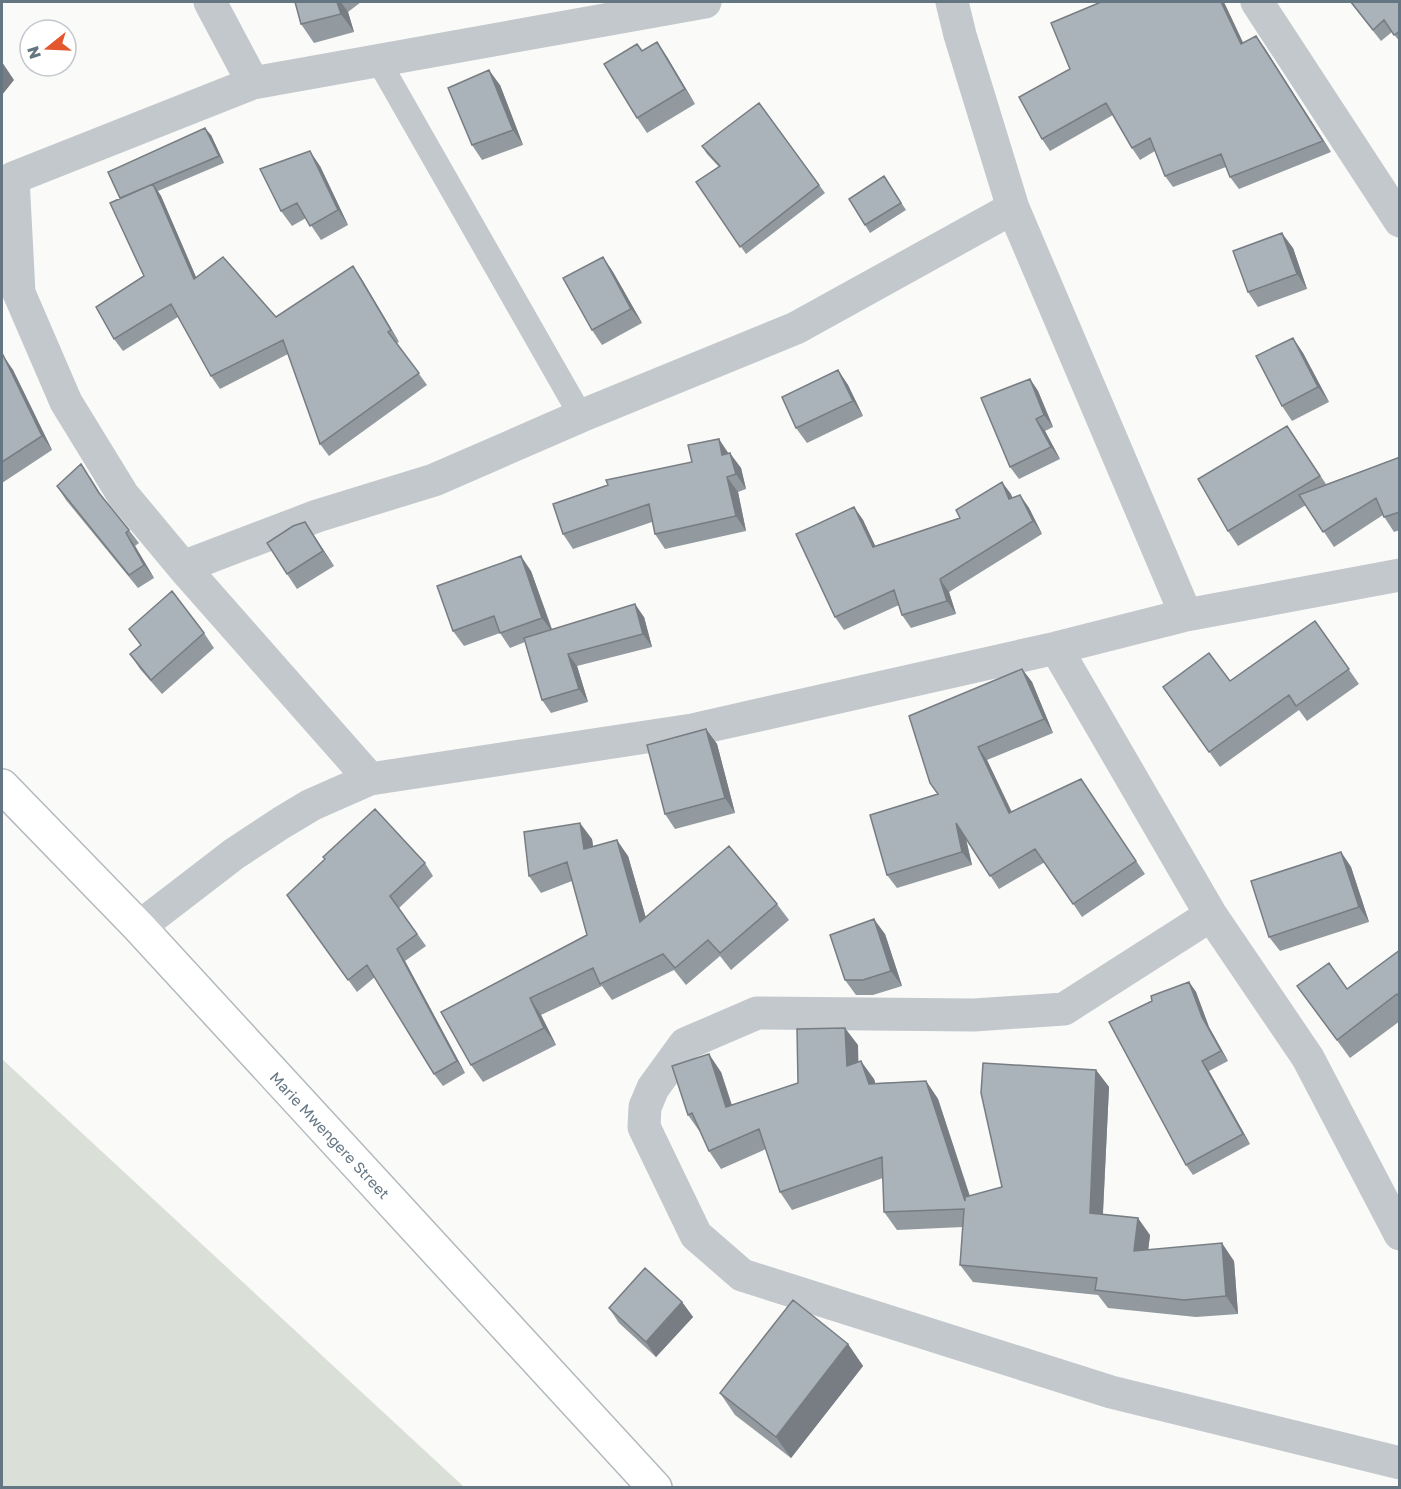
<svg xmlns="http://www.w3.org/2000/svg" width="1401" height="1489" font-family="'Golos Text',sans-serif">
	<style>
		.green { fill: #dadfd7 }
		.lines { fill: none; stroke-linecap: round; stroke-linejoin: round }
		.secondary-casing { stroke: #b3babf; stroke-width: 36 }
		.lane { stroke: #c3c8cc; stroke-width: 24 }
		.street { stroke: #c3c8cc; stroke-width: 33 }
		.secondary { stroke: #fff; stroke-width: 33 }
		.wall { fill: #929a9f }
		.shaded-wall { fill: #777d82 }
		.building { fill: #aab3b9; stroke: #777d82; stroke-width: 1.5 }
		.labels { text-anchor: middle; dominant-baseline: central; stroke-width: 6; stroke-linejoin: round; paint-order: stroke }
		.street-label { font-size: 15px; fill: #657683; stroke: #fff }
	</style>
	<rect width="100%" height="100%" fill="#fafaf8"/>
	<path class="green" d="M2,1059L464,1487H2Z"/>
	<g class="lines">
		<defs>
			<path id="secondary" d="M2,786L139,927L655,1488"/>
		</defs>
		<use href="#secondary" class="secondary-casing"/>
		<path class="lane" d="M378,60L581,416"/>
		<path class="street" d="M210,2L253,83
			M952,2L960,35L1013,208L1186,615
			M1257,2L1400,221
			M183,567L317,516L434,480L581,416L796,328L1013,208
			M1056,648L1211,915L1308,1058L1400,1234
			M370,779L183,567L123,495L66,402L19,293L13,178L253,83L705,2
			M1211,915L1064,1009L974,1015L757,1013L685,1044L653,1088L645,1107L644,1127L696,1235L742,1275L1111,1392L1400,1463
			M139,927L234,854L281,823L311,805L370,779L692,730L1056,648L1186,615L1400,575"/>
		<use href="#secondary" class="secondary"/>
	</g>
	<path class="wall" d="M295,2H361L348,12L354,32L314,43L301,24Z
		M1350,2H1400V42L1392,32L1381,41Z
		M657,42L667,57L695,104L647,133L637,118V44L642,51Z
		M1243,42L1264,47L1331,152L1239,189L1230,177L1226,167L1173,187L1165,176L1155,151L1140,160L1132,148L1113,115L1050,151L1042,139L1019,97Z
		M500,85L523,145L482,160L472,145Z
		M759,103L825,193L746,254L696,182L719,167L707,154L702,146Z
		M211,135L224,163L158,191L161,196L196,277L276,317L361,278L399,342L397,343L427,385L329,456L320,444L288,354L220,389L211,376L178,317L123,351L114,339L144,276L120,199Z
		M320,166L348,225L321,240L306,218L292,226L281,211Z
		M884,176L906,210L870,233L865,225Z
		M1293,248L1307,289L1258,307L1248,292Z
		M603,257L613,272L642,323L602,345L592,330Z
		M1293,338L1303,353L1329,402L1292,421L1282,406Z
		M2,356L13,370L52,450L2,483Z
		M838,370L848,385L863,416L807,443L796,428Z
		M1030,379L1038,391L1053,427L1045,431L1060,459L1019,479L1010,467Z
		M1287,426L1326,484L1400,457V530L1394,532L1383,515L1334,547L1306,505L1238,546L1228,531Z
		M729,454L741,468L746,489L738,492L746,531L665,549L655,534L652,522L573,549L563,534Z
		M90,477L103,498L129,530L139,543L135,546L154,578L138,588L66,500L57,486Z
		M1002,482L1012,498L1020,495L1029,508L1042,534L949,592L956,614L911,628L902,615L899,605L844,630L835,617L854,507L863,520L875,546L960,518Z
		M305,522L334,566L297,589L287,574Z
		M531,571L552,629L644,617L652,647L577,666L588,702L551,713L542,700L525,642L510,648L500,633L464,646L453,631Z
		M1315,621L1359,684L1307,721L1299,710L1220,767L1163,687L1230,681Z
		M204,633L214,648L162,694L140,669L130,654L141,645Z
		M1022,669L1032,682L1053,733L987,760L1012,812L1081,779L1145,874L1082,917L1045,862L999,889L966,838L972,865L897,888L887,875L938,794Z
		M706,729L717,744L735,813L675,829L665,814Z
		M592,839L593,847L628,856L646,918L777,904L789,920L731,970L720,956L686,985L674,970L612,1000L602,986L541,1015L556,1045L483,1082L471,1065L441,1012L587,935L572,881L541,893L529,876Z
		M1341,852L1351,867L1369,922L1280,951L1269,937Z
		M425,863L433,876L399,908L426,946L405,961L465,1073L443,1086L434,1074L375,977L357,992L287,895Z
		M885,934L902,986L873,995H856L845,980Z
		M1400,950V1021L1350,1058L1297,986L1347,989Z
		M1189,982L1196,992L1209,1027L1228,1061L1209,1071L1250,1144L1193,1175L1186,1165Z
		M858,1045V1062L874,1079L875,1083L926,1081L938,1099L970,1196L1002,1187L1096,1070L1109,1087L1103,1214L1150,1235L1148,1250L1234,1261L1238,1314L1196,1317L1108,1308L1098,1295L973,1282L960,1265L963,1227L897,1230L884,1212L883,1178L792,1210L780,1192L766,1149L721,1169L709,1151L700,1132L688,1115L721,1072L732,1105L798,1083Z
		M682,1302L693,1317L656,1357L619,1323L609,1308Z
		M848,1344L863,1366L791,1458L735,1415L720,1393Z"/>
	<path class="shaded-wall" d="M337,2H341L348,12L354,32L341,14Z
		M1221,2H1224L1249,55L1241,44Z
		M1256,36L1264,47L1331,152L1323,141Z
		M657,42L667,57L695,104L685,89Z
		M2,62L14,80L2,95Z
		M489,70L500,85L523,145L513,130Z
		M205,128L211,135L224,163L219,156Z
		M310,151L320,166L348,225L338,210Z
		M153,184L161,196L202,291L194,279Z
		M1282,233L1293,248L1307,289L1297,274Z
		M603,257L613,272L642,323L631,309Z
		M353,266L361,278L399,342L391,330Z
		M1293,338L1303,353L1329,402L1318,387Z
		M3,355L13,370L52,450L42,436Z
		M838,370L848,385L863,416L853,401Z
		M1030,379L1038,391L1053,427L1044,415Z
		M1036,419L1045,431L1060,459L1051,447Z
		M719,439L729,454L722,455Z
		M730,453L741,468L746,489L736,474Z
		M727,477L738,492L746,531L736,516Z
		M1002,482L1011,494L1018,512L1009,499Z
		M1020,495L1029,508L1042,534L1033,521Z
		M854,507L863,520L882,560L873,547Z
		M305,522L315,537L334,566L323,551Z
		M126,533L135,546L154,578L144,565Z
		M521,556L531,571L553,633L542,618Z
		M940,579L949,592L956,614L947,601Z
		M635,604L644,617L652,647L643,634Z
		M568,654L577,666L588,702L579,689Z
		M1022,669L1032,682L1053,733L1044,719Z
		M706,729L717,744L735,813L725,798Z
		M978,747L987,760L1018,826L1009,813Z
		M580,823L592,839L596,866L584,849Z
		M956,823L965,836L972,865L962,852Z
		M617,840L628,856L652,939L640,922Z
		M1341,852L1351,867L1369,922L1359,907Z
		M874,919L885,934L902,986L891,971Z
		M397,949L405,961L465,1073L457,1061Z
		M1189,982L1196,992L1209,1027L1228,1061L1221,1051L1202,1017Z
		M530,998L541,1015L556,1045L544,1028Z
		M845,1028L858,1045L859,1083L847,1066Z
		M709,1054L721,1072L738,1125L726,1107Z
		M861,1061L874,1079L881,1101L869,1084Z
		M1202,1061L1209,1071L1250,1144L1243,1134Z
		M1096,1070L1109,1087L1102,1230L1090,1213Z
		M926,1081L938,1099L977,1219L965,1201Z
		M1138,1218L1150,1235L1146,1269L1134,1251Z
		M1222,1243L1234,1261L1238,1314L1226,1296Z
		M682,1302L693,1317L656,1357L646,1342Z
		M848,1344L863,1366L791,1458L776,1437Z"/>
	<path class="building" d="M295,2H337L341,14L301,24Z
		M1101,2H1221L1241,44L1256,36L1323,141L1230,177L1221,154L1165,176L1150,138L1132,148L1106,103L1042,139L1019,97L1070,69L1051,23Z
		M1351,2H1400V31L1394,35L1384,20L1373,30Z
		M657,42L685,89L637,118L604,64L637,44L642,51Z
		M489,70L513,130L472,145L448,88Z
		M759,103L819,185L740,247L696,182L720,166L702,146Z
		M205,128L219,156L120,198L108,172Z
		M310,151L338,210L310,226L297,203L281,211L260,169Z
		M884,176L901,203L865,225L849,199Z
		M153,184L194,279L223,257L276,317L353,266L391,330L388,332L419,373L320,444L283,340L211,376L171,304L114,339L96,307L144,276L110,203Z
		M1282,233L1297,274L1248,292L1233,251Z
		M603,257L631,309L592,330L563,278Z
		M1293,338L1318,387L1282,406L1256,356Z
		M3,355L42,436L2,462V356Z
		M838,370L853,401L796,428L782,397Z
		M1030,379L1044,415L1036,419L1051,447L1010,467L981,398Z
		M1287,426L1320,476L1228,531L1198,479Z
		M719,439L722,455L730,453L736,474L727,477L736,516L655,534L649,504L563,534L553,504L608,485L606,480L692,462L688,445Z
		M1400,457V512L1384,517L1376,498L1323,532L1299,495Z
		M81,464L99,493L129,530L126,533L144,565L129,575L57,486Z
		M1002,482L1009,499L1020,495L1033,521L940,579L947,601L902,615L894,590L835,617L796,534L854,507L873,547L960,518L956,510Z
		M305,522L323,551L287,574L267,543L293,526Z
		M521,556L542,618L500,633L494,616L453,631L437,586Z
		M172,591L204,633L151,680L130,654L141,645L129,629Z
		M635,604L643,634L568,654L579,689L542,700L524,638Z
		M1315,621L1349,669L1296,706L1289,695L1209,752L1163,687L1209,653L1230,681Z
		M1022,669L1044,719L978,747L1009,813L1081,779L1136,861L1073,904L1035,849L990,876L956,823L962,852L887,875L870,815L938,794L930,783L909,716Z
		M706,729L725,798L665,814L647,745Z
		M375,809L425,863L390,896L417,934L397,949L457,1061L434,1074L367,965L348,980L287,895L325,859L323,857Z
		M580,823L584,849L617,840L640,922L729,846L777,904L720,953L708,940L675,968L663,954L600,984L593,968L530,998L544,1028L471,1065L441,1012L587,935L567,862L529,876L524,832Z
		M1341,852L1359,907L1269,937L1251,881Z
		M874,919L891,971L863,980H845L830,935Z
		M1400,950V997L1397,994L1337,1040L1297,986L1329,963L1347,989Z
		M1189,982L1202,1017L1221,1051L1202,1061L1243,1134L1186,1165L1109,1022L1152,1001L1151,996Z
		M845,1028L847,1066L861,1061L869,1084L926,1081L965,1201V1197L1002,1187L981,1093L983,1063L1096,1070L1090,1213L1138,1218L1134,1251L1222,1243L1226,1296L1184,1300L1095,1290L1097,1278L960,1265L964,1209L884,1212L882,1157L780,1192L759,1129L709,1151L692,1113L688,1115L672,1066L709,1054L726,1107L798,1083L797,1029Z
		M645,1268L682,1302L646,1342L609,1308Z
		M793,1300L848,1344L776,1437L720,1393Z"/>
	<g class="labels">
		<g class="street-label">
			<text transform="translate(330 1135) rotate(47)">Marie Mwengere Street</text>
		</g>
	</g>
	<rect width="1401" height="1489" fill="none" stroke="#657683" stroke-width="6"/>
	<g transform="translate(48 48) rotate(252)"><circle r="28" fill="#ffffff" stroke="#c1c8cd" stroke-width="1.5"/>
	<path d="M0-4.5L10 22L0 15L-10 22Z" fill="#e4572e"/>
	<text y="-9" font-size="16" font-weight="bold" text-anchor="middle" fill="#657683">N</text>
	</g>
</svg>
